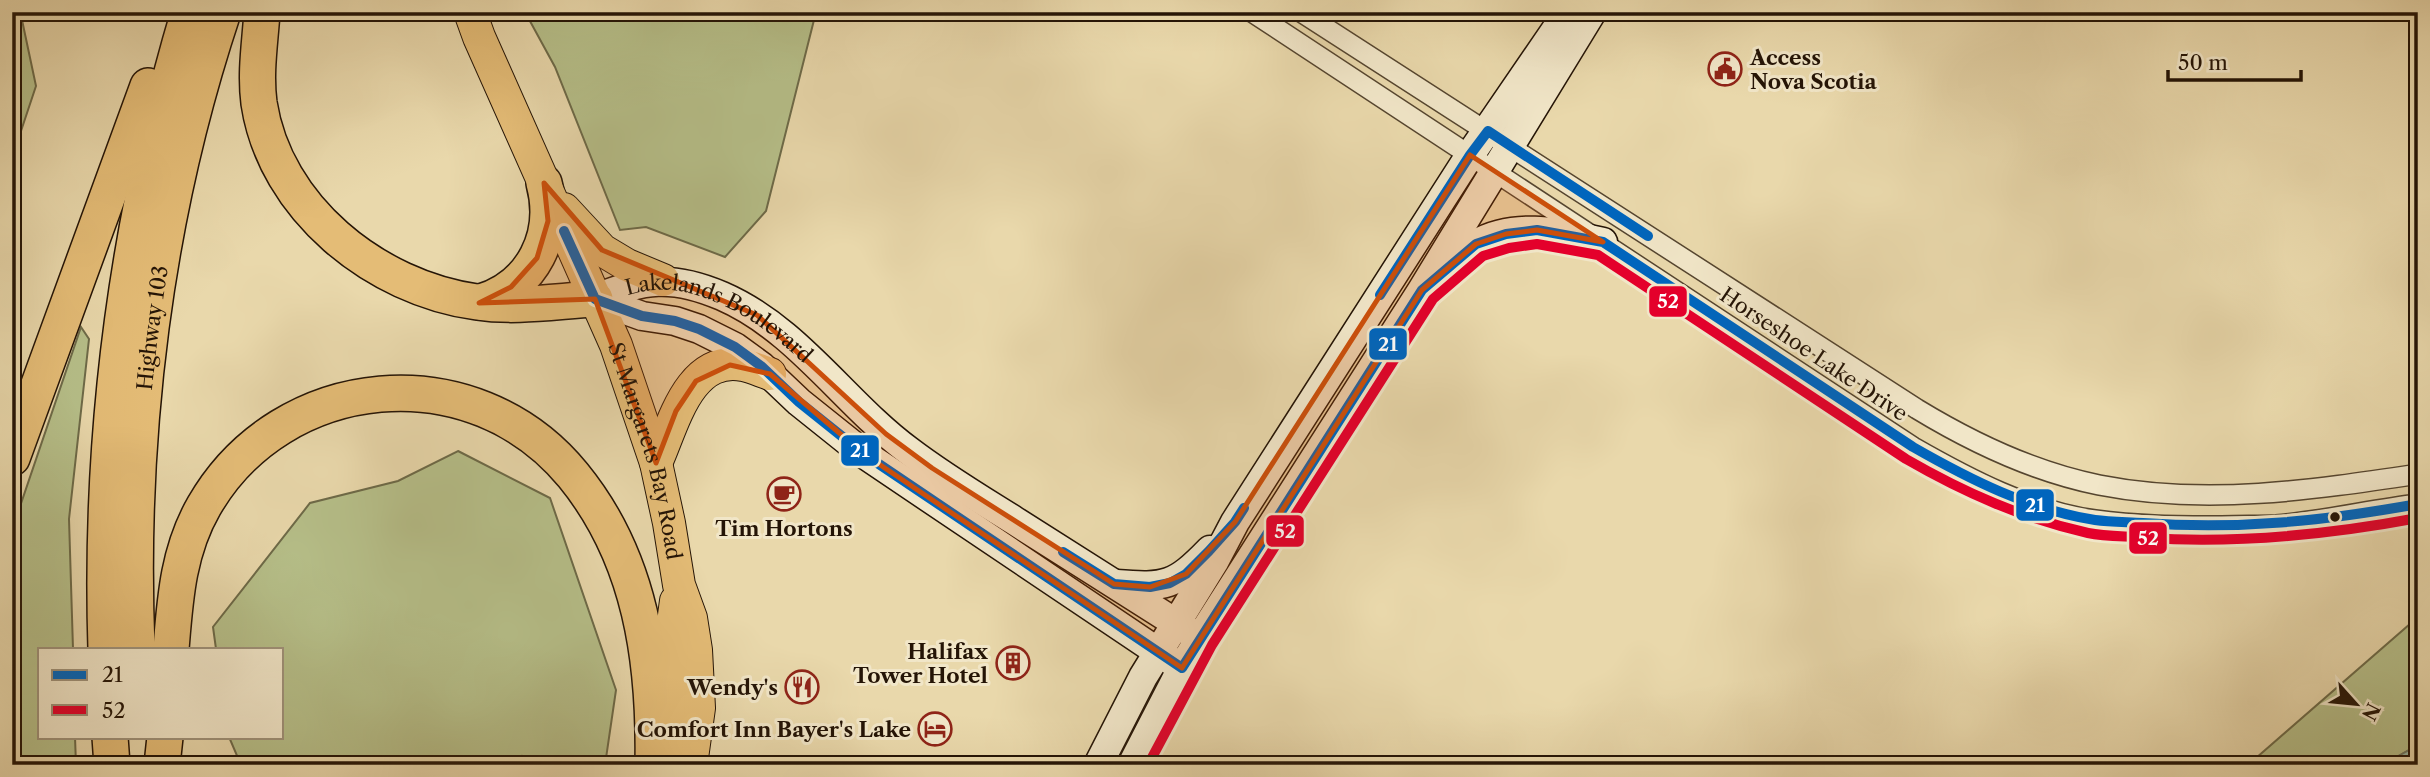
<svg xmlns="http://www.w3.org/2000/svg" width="2430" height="777" font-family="'Libre Caslon Text',serif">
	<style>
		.green { fill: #b6bf89; stroke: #6d6a48; stroke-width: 2 }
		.water { fill: #98baa6; stroke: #6a7866; stroke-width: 2 }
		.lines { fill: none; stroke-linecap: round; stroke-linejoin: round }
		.street-casing { stroke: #55452f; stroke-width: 22 }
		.secondary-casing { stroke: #241406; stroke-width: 31 }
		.primary-casing { stroke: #241406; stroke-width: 34 }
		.highway-casing { stroke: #241406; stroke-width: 38 }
		.street { stroke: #f1e6c8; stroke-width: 19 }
		.secondary { stroke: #f1e6c8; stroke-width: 28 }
		.primary { stroke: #e4bc76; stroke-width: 32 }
		.highway { stroke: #e4bc76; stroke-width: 35 }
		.bus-1-casing { stroke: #f1e6c8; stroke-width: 16 }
		.bus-2-casing { stroke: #f1e6c8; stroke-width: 16 }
		.bus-1 { stroke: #0065bd; stroke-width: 10 }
		.bus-2 { stroke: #e4002b; stroke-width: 10 }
		.marked { fill: #cb4f0b; fill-opacity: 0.2; stroke: #cb4f0b; stroke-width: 5; stroke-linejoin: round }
		.bus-dot { fill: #241406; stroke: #f1e6c8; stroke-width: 2.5 }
		.labels { text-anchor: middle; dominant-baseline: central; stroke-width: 6; stroke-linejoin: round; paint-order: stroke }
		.poi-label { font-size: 21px; font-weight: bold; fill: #241406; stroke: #f1e6c8; text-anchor: end }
		.street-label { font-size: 21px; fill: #241406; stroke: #f1e6c8 }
		.line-badge { stroke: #f1e6c8; stroke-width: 2.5 }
		.badge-label { font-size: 19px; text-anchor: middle; font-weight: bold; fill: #fff }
	</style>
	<rect width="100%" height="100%" fill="#e9d8ab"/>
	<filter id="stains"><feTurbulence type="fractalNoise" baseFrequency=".00286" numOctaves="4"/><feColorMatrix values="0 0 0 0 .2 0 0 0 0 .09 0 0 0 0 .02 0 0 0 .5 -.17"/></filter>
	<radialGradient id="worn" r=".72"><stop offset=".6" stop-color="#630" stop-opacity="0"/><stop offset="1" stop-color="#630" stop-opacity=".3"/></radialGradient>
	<path class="green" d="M525,12H816L766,211L725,257L646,227L620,230L555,67Z
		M22,20L36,86L12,158V33Z
		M81,327L89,339L69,519L73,649H40V737H75L76,765H12V530Z
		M458,451L550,498L616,690L605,765H530L522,756L515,765H241L229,737H282V649H216L213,627L310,503L398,481Z
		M2418,617V745L2395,758L2390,765H2248Z"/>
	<path class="water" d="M2418,745V765H2390L2395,758Z"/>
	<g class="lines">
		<defs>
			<path id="street" d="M1252,12L1913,447C1969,479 2030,511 2095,520C2137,526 2180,526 2222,526C2240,525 2258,526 2276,525C2323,521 2370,510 2418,504
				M1301,12L1917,409C1973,443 2034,472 2099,485C2205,506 2313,490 2418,474"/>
			<g id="secondary">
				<path d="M1442,271C1452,262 1464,251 1476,244C1516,221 1561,233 1603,242"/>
				<path id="s1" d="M595,299C643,278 673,275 722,296C798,329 844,403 909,451C943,477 980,499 1015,521C1073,558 1132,595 1190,632"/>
				<path d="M595,299L642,316L675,321L699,329L735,347L761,366L799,402L864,454L1173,662"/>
				<path d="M1116,584C1166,588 1175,586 1210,550"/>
				<path d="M1098,765L1143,677L1214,562L1235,522L1470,155L1568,12"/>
				<path d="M1132,765L1182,668L1200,638L1422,290L1592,12"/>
			</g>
			<g id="primary">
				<path id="s2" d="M470,12L479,37L616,345L656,463L669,523L679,585L691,618L696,650L699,708L691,765"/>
				<path d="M564,209L602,250L627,265L663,280"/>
				<path d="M656,463C673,426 688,355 743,365C752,367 761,371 770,374"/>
				<path d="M666,751L673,623L676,601"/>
			</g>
			<g id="highway">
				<path d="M262,12C260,43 255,72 259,103C275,208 375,288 477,302C515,308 557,301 595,299"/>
				<path d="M481,302C533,286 558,235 544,183"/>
				<path d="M12,458L148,86"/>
				<path d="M106,649C99,432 127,220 189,12"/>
				<path id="s3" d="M137,649C128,435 155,216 223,12"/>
				<path d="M171,649C175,599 178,551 204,506C282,371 473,353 573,475C641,558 655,661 653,765"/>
				<path d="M110,737L112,765"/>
				<path d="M162,765L165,737"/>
			</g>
		</defs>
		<use href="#street" class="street-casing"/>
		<use href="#secondary" class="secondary-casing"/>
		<use href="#primary" class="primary-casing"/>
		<use href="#highway" class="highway-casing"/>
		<use href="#street" class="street"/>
		<use href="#secondary" class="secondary"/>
		<use href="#primary" class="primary"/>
		<use href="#highway" class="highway"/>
		<defs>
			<path id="bus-1" d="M564,231L595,299L642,316L675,321L699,329L735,347L761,366L799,402L864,454L1182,668L1422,290L1476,244L1506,234L1537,230L1603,242L1913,447C1969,479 2030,510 2095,520C2110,522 2127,522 2143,523C2239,530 2323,521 2418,504
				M1380,295L1470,155L1488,131L1648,236
				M1063,552L1114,584L1150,587L1170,583L1186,574L1209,551L1235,522L1244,508"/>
			<path id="bus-2" d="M1148,765L1212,645L1433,299L1483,256L1509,248L1537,244L1598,255L1906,459C1965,493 2022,518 2088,533C2107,537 2128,536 2147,538C2239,544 2327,535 2418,518"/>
		</defs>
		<use href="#bus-1" class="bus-1-casing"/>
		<use href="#bus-2" class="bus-2-casing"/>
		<use href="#bus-1" class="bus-1"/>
		<use href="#bus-2" class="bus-2"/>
	</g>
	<path class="marked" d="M1470,155L1603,242L1537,230L1506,234L1476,244L1422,290L1182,668L864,454L770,374L730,365L696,381L676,411L656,463L595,299L479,303L511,287L537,258L548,221L544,183L602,250L757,315L886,434L932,468L1114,584L1150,587L1186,574L1235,522Z"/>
	<defs>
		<symbol id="civic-ring" viewBox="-11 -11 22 22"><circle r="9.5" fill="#f1e6c8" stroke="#8f2418" stroke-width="1.5"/><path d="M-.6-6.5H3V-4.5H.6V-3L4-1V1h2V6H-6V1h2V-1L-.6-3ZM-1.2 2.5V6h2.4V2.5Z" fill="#8f2418"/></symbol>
		<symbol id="cafe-ring" viewBox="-11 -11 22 22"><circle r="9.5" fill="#f1e6c8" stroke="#8f2418" stroke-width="1.5"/><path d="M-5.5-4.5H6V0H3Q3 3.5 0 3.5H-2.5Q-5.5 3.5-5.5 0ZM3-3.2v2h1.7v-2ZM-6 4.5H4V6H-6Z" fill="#8f2418"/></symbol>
		<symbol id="building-ring" viewBox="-11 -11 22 22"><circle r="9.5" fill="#f1e6c8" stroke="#8f2418" stroke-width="1.5"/><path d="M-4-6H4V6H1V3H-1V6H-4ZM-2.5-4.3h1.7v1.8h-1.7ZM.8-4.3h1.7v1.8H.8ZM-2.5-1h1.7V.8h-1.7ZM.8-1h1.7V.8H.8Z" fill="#8f2418"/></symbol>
		<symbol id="restaurant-ring" viewBox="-11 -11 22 22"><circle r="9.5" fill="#f1e6c8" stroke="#8f2418" stroke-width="1.5"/><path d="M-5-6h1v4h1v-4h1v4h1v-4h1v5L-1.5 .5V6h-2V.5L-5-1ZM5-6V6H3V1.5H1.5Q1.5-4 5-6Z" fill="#8f2418"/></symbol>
		<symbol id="hotel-ring" viewBox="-11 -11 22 22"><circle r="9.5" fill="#f1e6c8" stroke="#8f2418" stroke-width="1.5"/><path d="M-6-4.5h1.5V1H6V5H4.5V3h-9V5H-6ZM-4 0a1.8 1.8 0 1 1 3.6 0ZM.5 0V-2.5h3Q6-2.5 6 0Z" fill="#8f2418"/></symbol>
	</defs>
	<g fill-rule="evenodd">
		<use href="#civic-ring" x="1706" y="50" width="38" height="38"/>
		<use href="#cafe-ring" x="765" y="475" width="38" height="38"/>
		<use href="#building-ring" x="994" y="644" width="38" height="38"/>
		<use href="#restaurant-ring" x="783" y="668" width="38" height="38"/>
		<use href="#hotel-ring" x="916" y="710" width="38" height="38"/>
	</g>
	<circle class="bus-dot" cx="2335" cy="517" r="6"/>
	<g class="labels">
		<g class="poi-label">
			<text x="1750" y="57" text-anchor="start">Access<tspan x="1750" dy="24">Nova Scotia</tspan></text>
			<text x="784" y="528" text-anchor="middle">Tim Hortons</text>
			<text x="988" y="651">Halifax<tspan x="988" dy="24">Tower Hotel</tspan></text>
			<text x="778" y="687">Wendy's</text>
			<text x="911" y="729">Comfort Inn Bayer's Lake</text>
		</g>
		<g class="street-label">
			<text stroke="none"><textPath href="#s3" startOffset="322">Highway 103</textPath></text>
			<text stroke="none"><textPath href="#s1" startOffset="136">Lakelands Boulevard</textPath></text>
			<text transform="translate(1814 354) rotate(34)">Horseshoe Lake Drive</text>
			<text stroke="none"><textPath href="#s2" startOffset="474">St Margarets Bay Road</textPath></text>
		</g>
	</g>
	<g class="line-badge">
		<rect x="1648" y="285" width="40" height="33" rx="7" fill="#e4002b"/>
		<rect x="1368" y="327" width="40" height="34" rx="7" fill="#0065bd"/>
		<rect x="840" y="434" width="40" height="33" rx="7" fill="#0065bd"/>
		<rect x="2015" y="488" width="40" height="34" rx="7" fill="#0065bd"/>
		<rect x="1265" y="514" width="40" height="34" rx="7" fill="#e4002b"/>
		<rect x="2128" y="521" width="40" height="34" rx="7" fill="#e4002b"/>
	</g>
	<g class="badge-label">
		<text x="1668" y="308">52</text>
		<text x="1388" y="351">21</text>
		<text x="860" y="457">21</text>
		<text x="2035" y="512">21</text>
		<text x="1285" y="538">52</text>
		<text x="2148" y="545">52</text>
	</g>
	<rect width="2430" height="777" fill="none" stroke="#e9d8ab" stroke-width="42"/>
	<rect x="14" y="14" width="2402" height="749" fill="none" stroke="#241406" stroke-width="3.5"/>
	<rect x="21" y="21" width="2388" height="735" fill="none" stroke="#241406" stroke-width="2"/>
	<rect x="38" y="648" width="245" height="91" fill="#f1e6c8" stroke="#9f927a" stroke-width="2"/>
	<rect x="52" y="670" width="35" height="10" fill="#0065bd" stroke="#9f927a" stroke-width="2"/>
	<text x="102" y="682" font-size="21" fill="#241406">21</text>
	<rect x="52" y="705" width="35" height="10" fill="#e4002b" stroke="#9f927a" stroke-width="2"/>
	<text x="102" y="718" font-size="21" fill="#241406">52</text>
	<g transform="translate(2356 704) rotate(117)" stroke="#f1e6c8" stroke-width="5" paint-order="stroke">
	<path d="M0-5L12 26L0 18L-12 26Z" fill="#241406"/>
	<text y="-10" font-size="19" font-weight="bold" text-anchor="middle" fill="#241406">N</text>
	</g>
	<path d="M2168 70v10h133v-10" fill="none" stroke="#241406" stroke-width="3.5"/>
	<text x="2178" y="70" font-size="21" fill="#241406" stroke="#f1e6c8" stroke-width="5" paint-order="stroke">50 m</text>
	<rect width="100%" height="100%" filter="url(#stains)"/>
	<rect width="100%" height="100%" fill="url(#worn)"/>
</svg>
